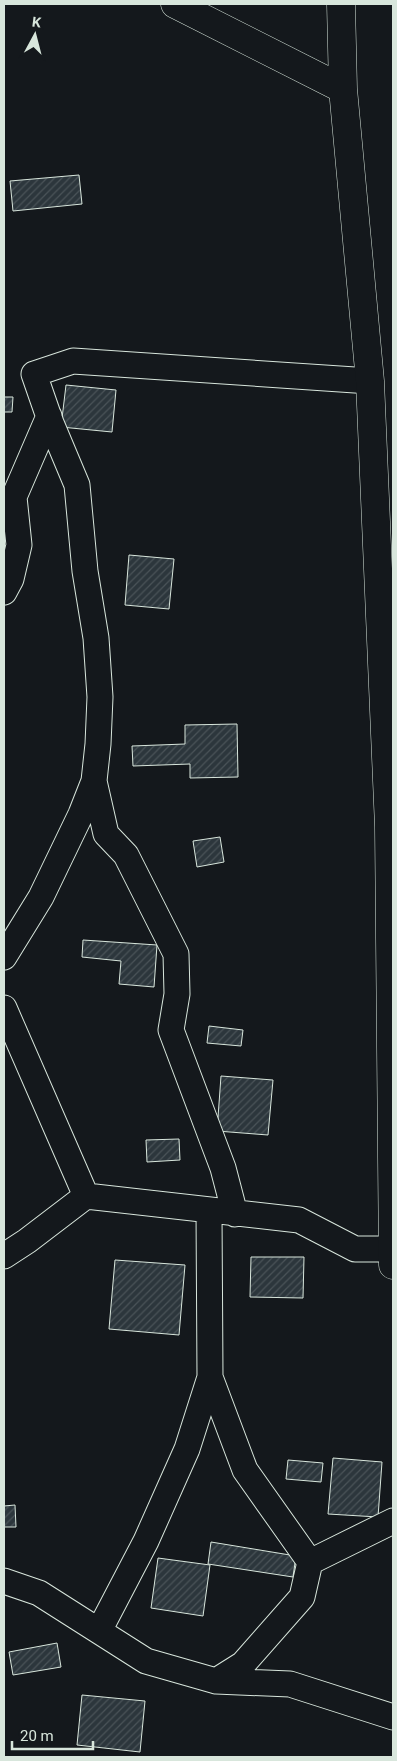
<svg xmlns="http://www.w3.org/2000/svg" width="397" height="1761" font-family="Roboto,sans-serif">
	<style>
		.building { fill: url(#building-hatch); stroke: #d8e6dc }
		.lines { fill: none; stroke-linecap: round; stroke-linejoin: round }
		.street-casing { stroke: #d8e6dc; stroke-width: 27 }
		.secondary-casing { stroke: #d8e6dc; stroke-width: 29 }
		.street { stroke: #14181c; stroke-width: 25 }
		.secondary { stroke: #14181c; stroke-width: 28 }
	</style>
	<defs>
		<pattern id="building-hatch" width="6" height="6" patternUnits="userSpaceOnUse" patternTransform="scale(1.25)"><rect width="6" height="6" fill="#2c363c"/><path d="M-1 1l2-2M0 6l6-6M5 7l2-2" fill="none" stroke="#4a5358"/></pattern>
	</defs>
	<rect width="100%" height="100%" fill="#14181c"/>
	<path class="building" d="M79,175L82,204L13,211L10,181Z
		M66,385L116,390L112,432L61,427Z
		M4,397H13L12,412H4Z
		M129,555L174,559L169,609L125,605Z
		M237,724L238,777L190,778V764L133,766L132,746L185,744V725Z
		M220,837L224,862L197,867L193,841Z
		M83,940L157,945L154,987L119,984L121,961L82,957Z
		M209,1026L243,1030L241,1046L207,1043Z
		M221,1076L273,1080L268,1135L217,1131Z
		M179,1139L180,1160L147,1162L146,1140Z
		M251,1257H304L303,1298L250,1297Z
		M115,1260L185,1265L179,1335L109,1329Z
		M333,1458L382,1462L378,1517L328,1514Z
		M288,1460L323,1463L321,1482L286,1479Z
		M15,1505L16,1527H4V1506Z
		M211,1542L296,1556L293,1577L208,1564Z
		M158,1558L210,1565L203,1616L151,1608Z
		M57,1643L61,1667L13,1675L9,1652Z
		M82,1695L145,1701L140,1752L77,1745Z"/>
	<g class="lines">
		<defs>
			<path id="street" d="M4,592L11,579L19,545L14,497L49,416
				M94,781L106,834L126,855L176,954L177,994L171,1030L223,1168L235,1214
				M4,957L41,897L81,814L94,781L98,744L100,697L96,638L85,571L77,485L51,423L34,374L73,361L370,381
				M4,1008L86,1196
				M4,1256L27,1241L86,1196L299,1220L355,1249H392
				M210,1377L245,1470L310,1562L393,1521
				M4,1581L39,1593L146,1661L216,1681L290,1684L393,1717
				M99,1631L146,1541L187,1449L210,1377L209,1211
				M216,1681L243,1664L302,1597L310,1562"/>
			<path id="secondary" d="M175,4L343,89
				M341,4L343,89L370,381L389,827L393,1265"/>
		</defs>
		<use href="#street" class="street-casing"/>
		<use href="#secondary" class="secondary-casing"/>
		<use href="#street" class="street"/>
		<use href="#secondary" class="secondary"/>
	</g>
	<rect width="397" height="1761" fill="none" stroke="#d8e6dc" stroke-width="10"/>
	<g transform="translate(35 35) rotate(7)" stroke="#14181c" stroke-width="4" paint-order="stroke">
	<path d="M0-4L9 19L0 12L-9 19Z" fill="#d8e6dc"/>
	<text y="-8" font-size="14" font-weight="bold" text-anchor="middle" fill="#d8e6dc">K</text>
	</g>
	<path d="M12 1741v8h81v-8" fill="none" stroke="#d8e6dc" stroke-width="2.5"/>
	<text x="20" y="1741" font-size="15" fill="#d8e6dc" stroke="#14181c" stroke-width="4" paint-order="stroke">20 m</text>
</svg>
